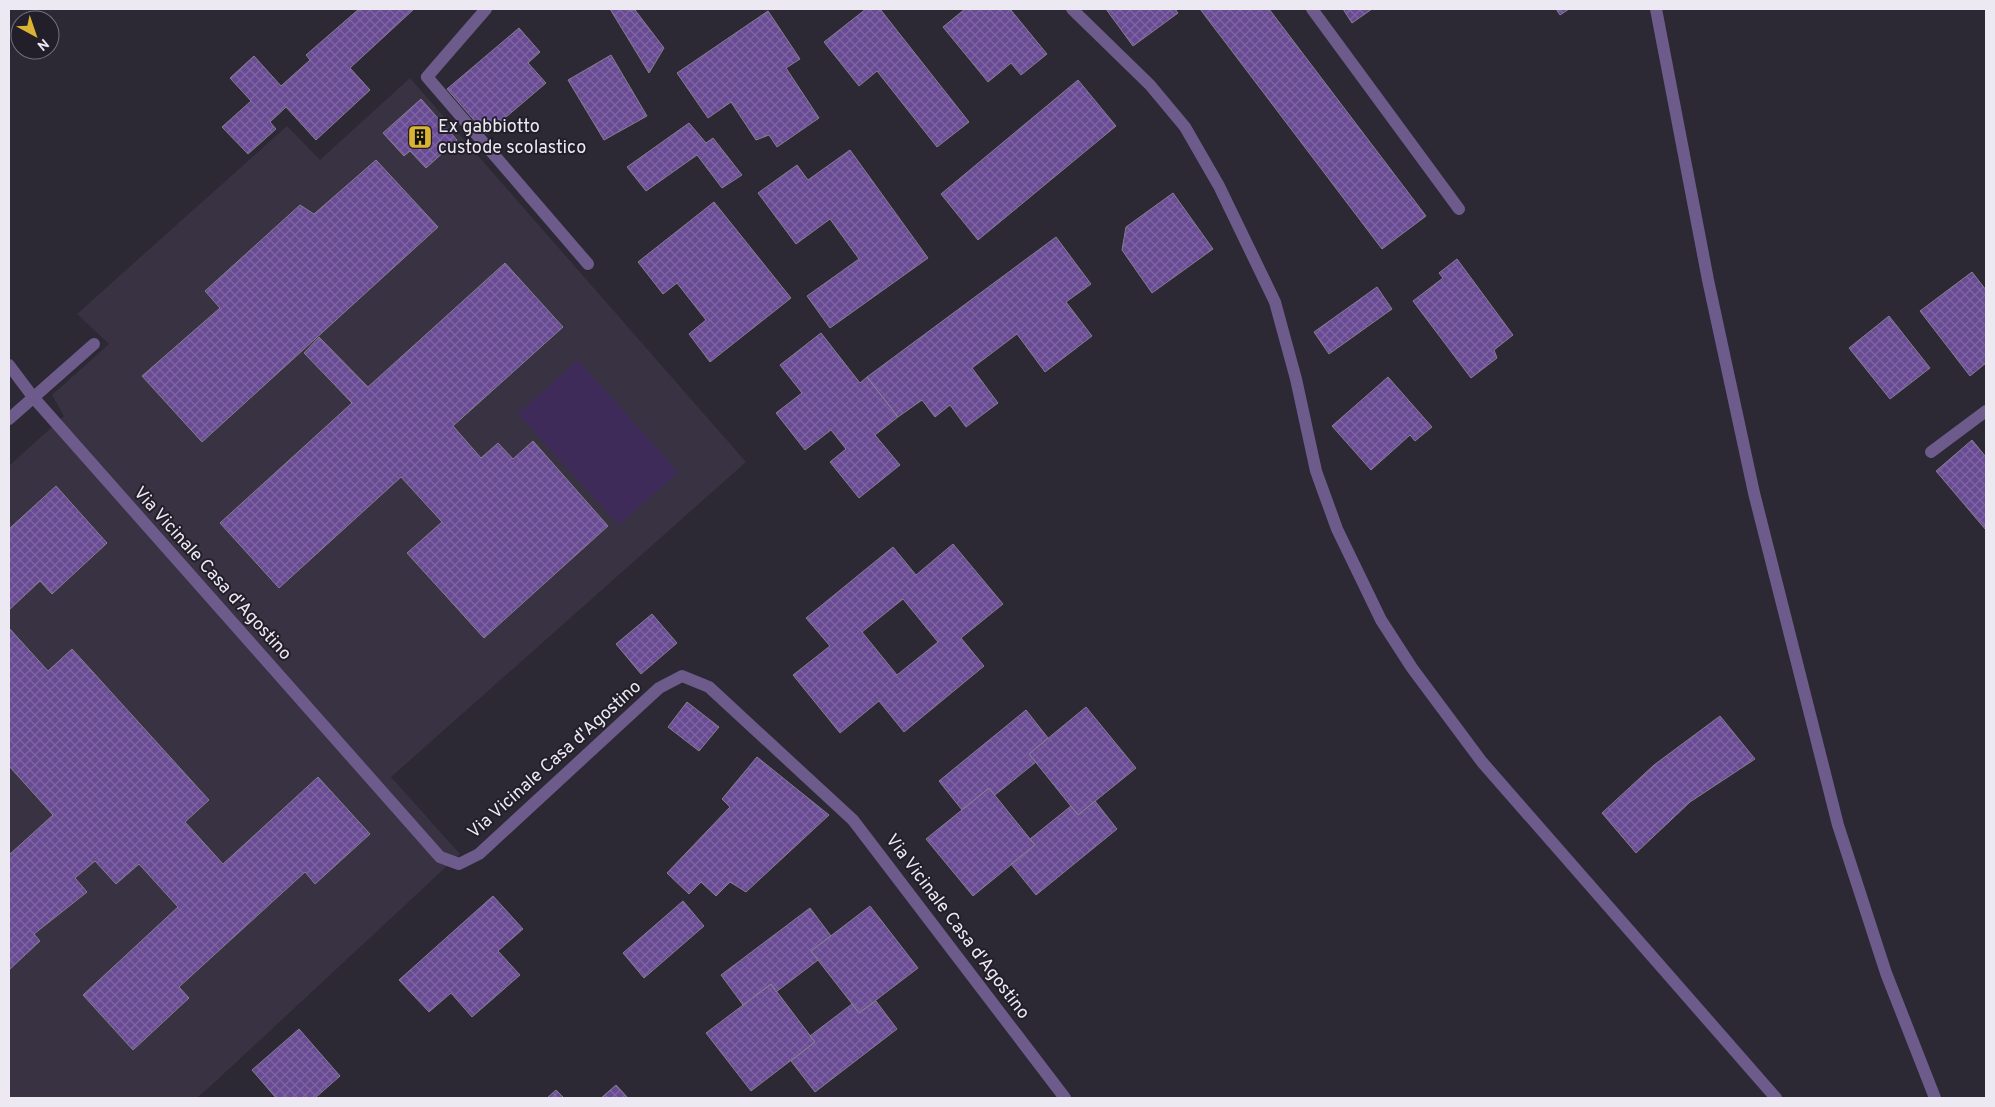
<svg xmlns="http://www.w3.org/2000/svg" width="1995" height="1107" font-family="Overpass,sans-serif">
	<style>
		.built { fill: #383243 }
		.pitch { fill: #3e2b5a }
		.building { fill: url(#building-cross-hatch); stroke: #837e8d; fill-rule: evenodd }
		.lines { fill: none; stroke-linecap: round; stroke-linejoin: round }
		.minor { stroke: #6d5b8c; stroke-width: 12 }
		.labels { text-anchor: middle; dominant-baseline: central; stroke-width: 4; stroke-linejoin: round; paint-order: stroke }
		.poi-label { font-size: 18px; fill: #ece9f2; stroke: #221e2a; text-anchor: start }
		.street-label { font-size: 18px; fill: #ece9f2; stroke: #221e2a }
	</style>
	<defs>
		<pattern id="building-cross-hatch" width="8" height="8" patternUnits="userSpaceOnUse" patternTransform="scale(1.25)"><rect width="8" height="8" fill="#694b94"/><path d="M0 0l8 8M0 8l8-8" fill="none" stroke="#7f65a3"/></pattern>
	</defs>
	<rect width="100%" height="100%" fill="#2c2834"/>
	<path class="built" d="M410,78L746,462L391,777L460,854L216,1081L197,1098H9V466L64,416L52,395L109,344L77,314L287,126L320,160Z"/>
	<path class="pitch" d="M578,360L678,472L619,525L518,414Z"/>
	<path class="building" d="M359,9H414L350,68L370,90L316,140L286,107L270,122L276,129L248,154L222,127L251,101L230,78L254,56L281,86L310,60L306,55Z
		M610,9L635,10L664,48L649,73Z
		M866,9H880L969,122L937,147L877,71L859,86L824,42Z
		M965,9H1010L1047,54L1021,75L1011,63L988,82L943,27Z
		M1106,9H1175L1178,13L1133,46Z
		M1200,9H1269L1426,216L1382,249Z
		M1343,9H1372L1352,23Z
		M1556,9H1569L1560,15Z
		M768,11L800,59L786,68L819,118L777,147L769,135L756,140L731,102L708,118L677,73Z
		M519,28L540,52L528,63L546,83L486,134L447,89Z
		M611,55L647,116L604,140L568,80Z
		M1078,80L1116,126L978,240L941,194Z
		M421,99L457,140L426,168L410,151L404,156L383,133Z
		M689,123L706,143L713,138L742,175L722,188L697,155L646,191L627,167Z
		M850,150L928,258L830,328L807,296L859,259L830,219L796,244L758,193L797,165L808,180Z
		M376,160L438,227L202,442L142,376L220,308L205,291L300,205L314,214Z
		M1173,193L1213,249L1152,293L1122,250L1126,227Z
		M714,202L791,298L710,362L689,334L706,320L677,283L663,294L638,262Z
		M1056,237L1091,284L1066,302L1092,336L1045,372L1017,334L972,368L998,403L966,427L950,405L935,417L922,400L898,417L867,377Z
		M1457,259L1513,335L1494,350L1497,358L1471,378L1413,301L1443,278L1439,273Z
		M505,263L563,327L453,426L481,458L498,443L513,459L533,441L608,526L484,638L407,553L442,522L401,477L279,588L220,523L352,403L304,353L319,337L368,387Z
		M1972,272L1986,290V363L1970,376L1920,311Z
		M1377,287L1392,309L1329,354L1314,332Z
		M1889,316L1930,368L1890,399L1849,348Z
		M821,333L860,383L867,377L898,417L875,435L900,465L859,498L830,462L846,449L831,430L805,450L776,413L802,393L780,365Z
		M1388,377L1432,427L1415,441L1410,435L1371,470L1332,426Z
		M1972,440L1986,457V530L1936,471Z
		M56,486L107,543L52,594L40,581L9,610V529Z
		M953,544L1003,604L961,638L984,666L904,732L879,701L840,733L793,675L830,646L806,618L893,547L916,575ZM903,599L938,642L897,675L862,632Z
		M652,614L677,643L641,674L616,644Z
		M9,628L48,671L72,649L209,800L185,822L223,864L318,777L370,834L315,884L305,872L179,987L189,998L133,1050L83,995L178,907L139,864L116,884L95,861L75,878L87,892L34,934L40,941L9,970V855L53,815L9,766Z
		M687,702L719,727L699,751L668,727Z
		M1086,707L1136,768L1078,815L1029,754Z
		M1026,710L1048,738L1029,754L1036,762L995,795L989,788L962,810L939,781Z
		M1720,716L1755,759L1690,802L1636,853L1602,813L1654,765Z
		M757,757L829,815L746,892L730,882L716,896L701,882L689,894L667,873L730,807L722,799Z
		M989,788L1035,845L973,896L926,839Z
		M1095,801L1117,829L1036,895L1011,864L1035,845L1030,839L1071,806L1078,815Z
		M493,896L523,929L498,951L520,975L472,1017L451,993L429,1012L399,980Z
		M683,901L704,926L644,978L623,953Z
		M870,906L918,968L859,1013L811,951Z
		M810,908L831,936L811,951L818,960L776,992L771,984L743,1005L721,975Z
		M771,984L815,1042L751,1091L706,1033Z
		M876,1001L897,1029L815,1092L791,1061L815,1042L810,1036L852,1004L859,1013Z
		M299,1029L340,1076L315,1098H276L252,1070Z
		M616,1085L628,1098H601Z
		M556,1090L564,1098H547Z"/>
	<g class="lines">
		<path class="minor" d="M486,9L427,77L588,264
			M1072,9L1150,85L1185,127L1219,186L1275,302L1296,379L1316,471L1337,529L1381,620L1412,668L1482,762L1776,1098
			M1312,9L1459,209
			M1656,9L1708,280L1754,493L1838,825L1886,973L1935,1098
			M9,365L33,397L440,857L459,864L479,854L659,688L682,676L709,687L853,820L1065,1098
			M9,419L94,344
			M1931,452L1986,411"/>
	</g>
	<defs>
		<symbol id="building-square" viewBox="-11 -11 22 22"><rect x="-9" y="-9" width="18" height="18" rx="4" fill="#dab333" stroke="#221e2a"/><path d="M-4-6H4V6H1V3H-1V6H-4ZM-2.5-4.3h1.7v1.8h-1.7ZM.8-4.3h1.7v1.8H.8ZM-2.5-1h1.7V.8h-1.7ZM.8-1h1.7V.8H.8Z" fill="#111"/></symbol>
	</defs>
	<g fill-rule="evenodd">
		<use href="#building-square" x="406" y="123" width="28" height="28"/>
	</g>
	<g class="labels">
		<g class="poi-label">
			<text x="438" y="127">Ex gabbiotto<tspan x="438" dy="21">custode scolastico</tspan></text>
		</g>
		<g class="street-label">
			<text transform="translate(212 574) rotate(48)">Via Vicinale Casa d'Agostino</text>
			<text transform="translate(555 760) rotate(-42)">Via Vicinale Casa d'Agostino</text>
			<text transform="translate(957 927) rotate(53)">Via Vicinale Casa d'Agostino</text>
		</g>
	</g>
	<rect width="1995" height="1107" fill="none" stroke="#ece9f2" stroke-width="20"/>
	<g transform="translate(35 35) rotate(140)"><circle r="24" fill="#221e2a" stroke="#736f7a"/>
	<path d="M0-4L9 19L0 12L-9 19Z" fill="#dab333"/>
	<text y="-8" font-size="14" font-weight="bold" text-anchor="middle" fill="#ece9f2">N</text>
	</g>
</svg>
